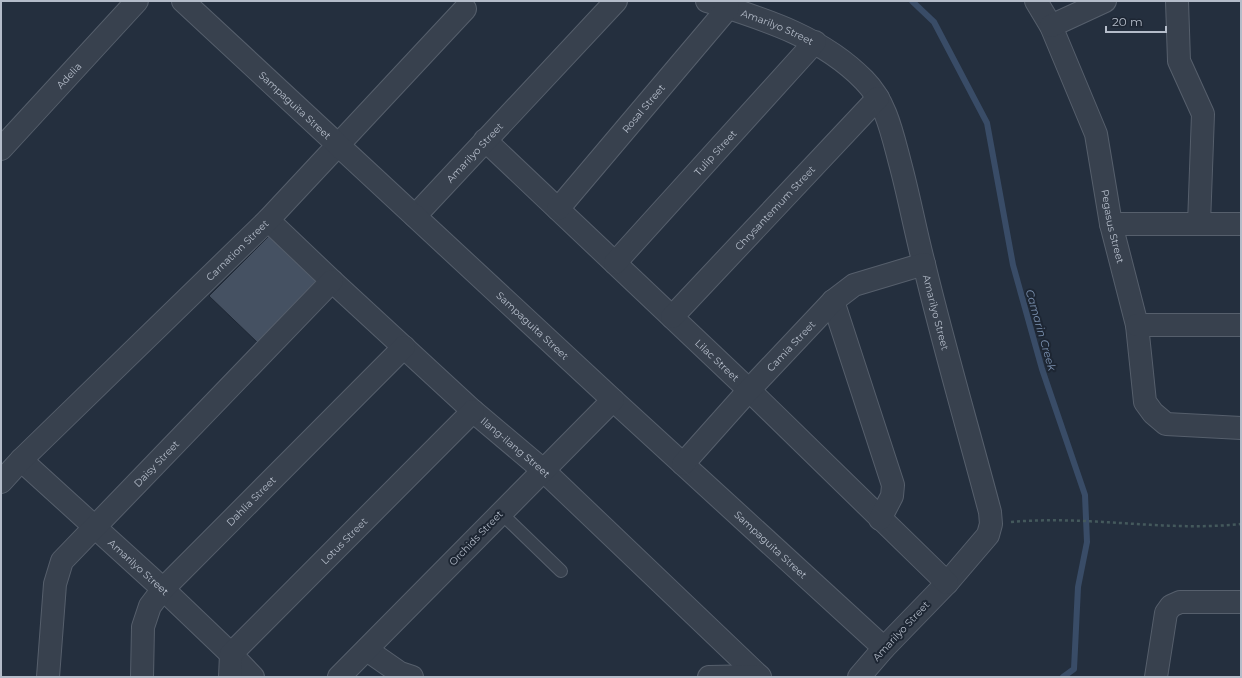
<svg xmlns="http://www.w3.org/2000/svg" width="1242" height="678" font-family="Montserrat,sans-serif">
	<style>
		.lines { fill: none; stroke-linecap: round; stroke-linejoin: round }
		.stream { stroke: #394c67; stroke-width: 6 }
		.building { fill: #455162; stroke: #1f2835 }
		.service-casing { stroke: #565f6c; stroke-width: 14 }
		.minor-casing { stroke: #565f6c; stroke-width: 24 }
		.tertiary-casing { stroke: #565f6c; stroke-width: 24 }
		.path { stroke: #44595c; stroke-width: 2.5; stroke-dasharray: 3 3; stroke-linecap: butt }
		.service { stroke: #38414e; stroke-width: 12 }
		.minor { stroke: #38414e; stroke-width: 22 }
		.tertiary { stroke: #38414e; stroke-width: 22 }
		.labels { text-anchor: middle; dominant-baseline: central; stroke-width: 4; stroke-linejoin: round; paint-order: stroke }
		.street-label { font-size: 10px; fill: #b4bcc9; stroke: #1d2633 }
		.water-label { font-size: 11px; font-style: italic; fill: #7c92b1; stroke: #1d2633 }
	</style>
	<rect width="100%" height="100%" fill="#242f3e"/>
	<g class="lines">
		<path class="stream" d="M912,1L934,22L987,123L1013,265L1042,369L1085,495L1087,542L1078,587L1074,669L1063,677"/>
	</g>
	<path class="building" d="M272,233L321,281L259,344L209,296Z"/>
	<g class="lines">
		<defs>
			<path id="service" d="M501,513L561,571"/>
			<g id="minor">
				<path id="s1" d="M707,1C763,19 821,36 864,80C886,102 892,133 900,163C909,196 915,230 924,264C944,347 968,429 990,512L991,524L988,535L947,583L884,648L859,677"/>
				<path id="s2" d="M1036,1L1051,26L1096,134L1111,224L1137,325L1145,402L1153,413L1166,424L1241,428"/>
				<path d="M1177,1L1179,61L1203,114L1199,224"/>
				<path d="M1051,26L1105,1"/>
				<path id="s3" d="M485,140L749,390L947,583"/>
				<path id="s4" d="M1,149L137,1"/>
				<path id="s5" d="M558,209L728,8"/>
				<path id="s6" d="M415,216L616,1"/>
				<path id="s7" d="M268,220L332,281L473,411L543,470L760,677"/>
				<path d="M1111,224H1241"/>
				<path id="s8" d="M615,263L815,42"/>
				<path d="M833,301L893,485L892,496L880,519"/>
				<path id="s9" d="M672,317L878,98"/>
				<path d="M1137,325H1241"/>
				<path id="s10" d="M613,400L884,648"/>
				<path id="s11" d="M21,460L163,589L231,654L253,677"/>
				<path id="s12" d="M683,464L749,390L833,301L854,285L924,264"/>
				<path id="s13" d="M1,482L21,460L268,220L465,9"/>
				<path d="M367,650L400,673L412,677"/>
				<path id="s14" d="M48,677L55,584L62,561L332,281"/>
				<path id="s15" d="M142,677L143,627L150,606L163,589L404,347"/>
				<path id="s16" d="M230,677L231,654L473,411"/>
				<path d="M709,677L759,676"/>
				<path d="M1156,677L1166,613L1171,606L1180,602H1241"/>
			</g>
			<g id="tertiary">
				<path id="s17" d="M183,1L613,400L339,677"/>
			</g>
		</defs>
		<use href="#service" class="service-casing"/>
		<use href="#minor" class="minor-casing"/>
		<use href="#tertiary" class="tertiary-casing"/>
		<path class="path" d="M1011,522C1088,515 1164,532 1241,524"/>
		<use href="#service" class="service"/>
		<use href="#minor" class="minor"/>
		<use href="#tertiary" class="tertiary"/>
	</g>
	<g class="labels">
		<g class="street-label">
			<text stroke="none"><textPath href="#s1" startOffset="75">Amarilyo Street</textPath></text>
			<text stroke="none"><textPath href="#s4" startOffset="100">Adelia</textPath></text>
			<text stroke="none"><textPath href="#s17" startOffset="153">Sampaguita Street</textPath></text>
			<text stroke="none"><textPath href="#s5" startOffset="132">Rosal Street</textPath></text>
			<text stroke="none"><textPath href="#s6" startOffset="87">Amarilyo Street</textPath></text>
			<text stroke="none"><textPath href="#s8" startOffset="149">Tulip Street</textPath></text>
			<text stroke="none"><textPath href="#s9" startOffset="150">Chrysantemum Street</textPath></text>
			<text stroke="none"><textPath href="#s2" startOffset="240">Pegasus Street</textPath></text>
			<text stroke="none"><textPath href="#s13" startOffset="331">Carnation Street</textPath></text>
			<text stroke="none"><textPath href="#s1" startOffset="423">Amarilyo Street</textPath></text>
			<text stroke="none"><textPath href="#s17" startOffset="477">Sampaguita Street</textPath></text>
			<text stroke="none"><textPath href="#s12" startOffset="160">Camia Street</textPath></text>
			<text stroke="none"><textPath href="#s3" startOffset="320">Lilac Street</textPath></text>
			<text stroke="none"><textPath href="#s7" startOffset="336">Ilang-ilang Street</textPath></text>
			<text stroke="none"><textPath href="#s14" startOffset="253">Daisy Street</textPath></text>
			<text stroke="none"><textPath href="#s15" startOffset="218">Dahlia Street</textPath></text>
			<text transform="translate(476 538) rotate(-46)">Orchids Street</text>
			<text stroke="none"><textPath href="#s16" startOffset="183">Lotus Street</textPath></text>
			<text stroke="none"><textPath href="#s10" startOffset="214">Sampaguita Street</textPath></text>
			<text stroke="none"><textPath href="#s11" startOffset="159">Amarilyo Street</textPath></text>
			<text transform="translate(901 631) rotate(-47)">Amarilyo Street</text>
		</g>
		<g class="water-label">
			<text transform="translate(1041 330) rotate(74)">Camarin Creek</text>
		</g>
	</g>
	<rect width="1242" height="678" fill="none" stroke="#b4bcc9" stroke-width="4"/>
	<path d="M1106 26v6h60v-6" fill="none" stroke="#b4bcc9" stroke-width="2"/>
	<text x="1112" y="26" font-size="12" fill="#b4bcc9" stroke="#1d2633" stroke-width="3" paint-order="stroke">20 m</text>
</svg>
